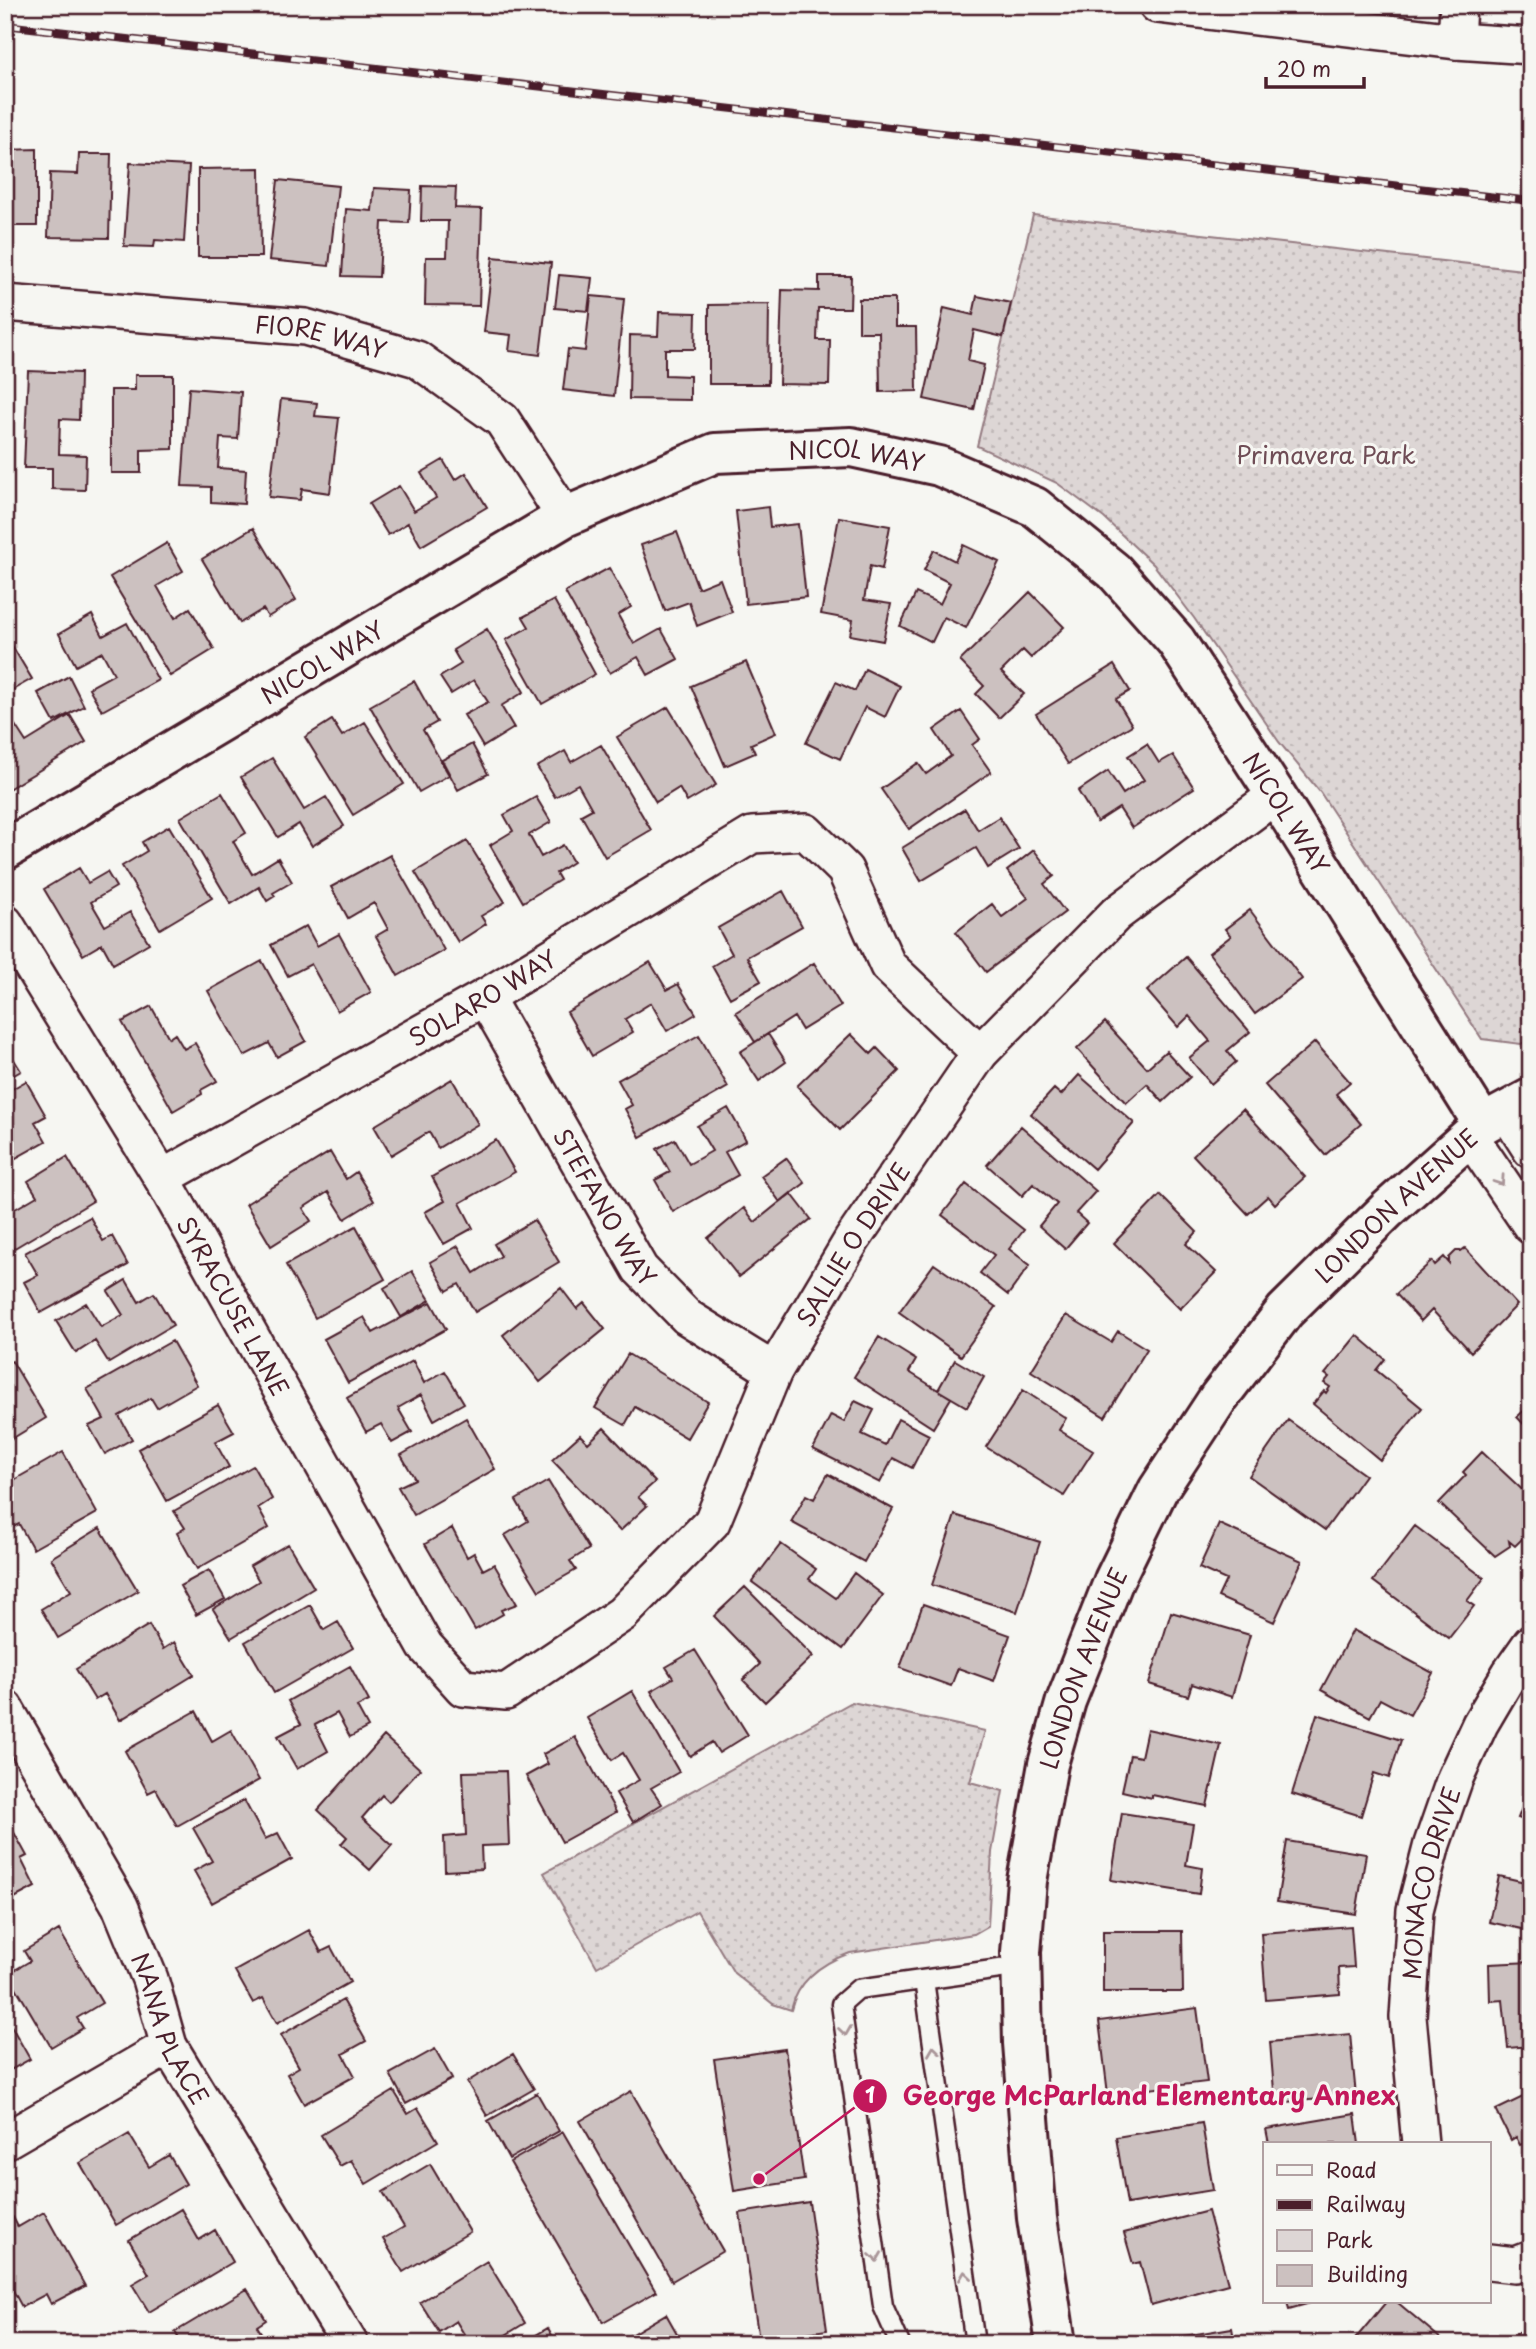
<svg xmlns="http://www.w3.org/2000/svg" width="1536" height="2349" font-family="'Playpen Sans',sans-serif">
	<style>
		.green { fill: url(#green-dots); stroke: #947a80; stroke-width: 2 }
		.building { fill: #ccc1c0; stroke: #4a1f2b; stroke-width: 2 }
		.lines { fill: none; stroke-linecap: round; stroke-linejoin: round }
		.service-casing { stroke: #4a1f2b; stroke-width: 23 }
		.minor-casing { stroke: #4a1f2b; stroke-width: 40 }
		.tertiary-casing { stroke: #4a1f2b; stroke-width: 44 }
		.service { stroke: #f6f6f2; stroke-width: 18 }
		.minor { stroke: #f6f6f2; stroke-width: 35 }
		.tertiary { stroke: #f6f6f2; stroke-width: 38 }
		.rail-casing { stroke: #4a1f2b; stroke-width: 8 }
		.rail { stroke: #f6f6f2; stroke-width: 5; stroke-dasharray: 16; stroke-linecap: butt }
		.oneway { stroke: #a99598 }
		.labels { text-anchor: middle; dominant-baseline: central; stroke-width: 6; stroke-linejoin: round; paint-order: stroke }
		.street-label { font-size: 24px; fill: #4a1f2b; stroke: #f6f6f2 }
		.park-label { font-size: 24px; fill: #6f4d56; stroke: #f6f6f2 }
		.leader { fill: none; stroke: #c2185b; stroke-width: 2.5 }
		.callout-dot { fill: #c2185b; stroke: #f6f6f2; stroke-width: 2.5 }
		.mark-label { font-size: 21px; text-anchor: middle; font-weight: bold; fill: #fff }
		.callout-label { font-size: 26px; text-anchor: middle; font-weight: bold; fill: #c2185b; stroke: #f6f6f2; stroke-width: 6; stroke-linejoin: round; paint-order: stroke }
	</style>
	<defs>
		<pattern id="green-dots" width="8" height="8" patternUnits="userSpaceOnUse" patternTransform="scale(1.75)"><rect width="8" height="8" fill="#ddd6d5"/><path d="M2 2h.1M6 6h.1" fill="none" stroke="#bfb7b7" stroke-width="1.8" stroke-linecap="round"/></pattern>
	</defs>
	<rect width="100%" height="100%" fill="#f6f6f2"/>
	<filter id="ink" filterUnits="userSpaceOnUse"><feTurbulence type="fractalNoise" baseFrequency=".0143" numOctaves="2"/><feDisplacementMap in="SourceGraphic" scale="14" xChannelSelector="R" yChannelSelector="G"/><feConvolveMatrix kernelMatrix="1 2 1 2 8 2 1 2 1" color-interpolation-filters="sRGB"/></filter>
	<g filter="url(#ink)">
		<path class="green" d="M1033,215L1531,271V1039L1521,1044L1482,1039L1320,792L1279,742L1194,618L1154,565L1104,518L1057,483L977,446Z
			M852,1702L985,1731L970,1782L1003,1791L992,1852L988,1926L974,1934L850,1953C822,1963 798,1980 791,2010L773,2004L734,1973L697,1911L597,1967L544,1873Z"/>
		<path class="building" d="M37,149V226H7L5,240V150Z
			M79,154H111L109,238L48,237L50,173L78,174Z
			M130,163L189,166L184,242L155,240L154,247L124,246Z
			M260,168L261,257H198V169Z
			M278,180L338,186L329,266L269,260Z
			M422,186L456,187L455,208L482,209L479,306L425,305L426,257H447L448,221H421Z
			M374,188L411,190L409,223L382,222L379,277L342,276L346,209L372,211Z
			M493,257L551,263L540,355L509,351L511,335L484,332Z
			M559,275L592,278L588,311L555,308Z
			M819,276H851L850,308H818L817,340H830L829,385L779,384L782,290L819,291Z
			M591,296L624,299L614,396L563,390L568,349L585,351Z
			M977,296L1011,303L1003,337L974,330L968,361L984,365L974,410L924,399L944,308L973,315Z
			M859,299H895V327H916L917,391L880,392L879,332H859Z
			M769,304L768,384H709V305Z
			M659,312L696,313L695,349H665V375L690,376V400L629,399L630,335L658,336Z
			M28,371L80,373L79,420L60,419L59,454L86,455L85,490L52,489V468H24Z
			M135,375H173V449L141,450V473H111V390H135Z
			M189,388L241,392L238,439L220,438L218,468L246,470L244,504L211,502V487L182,486Z
			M281,399L317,403L315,416L339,418L330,493L302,489L300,500L269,497Z
			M443,460L455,480L466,473L487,507L421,546L408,523L388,535L369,504L399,486L414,511L436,498L421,473Z
			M768,507L770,527L798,524L806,597L746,604L736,511Z
			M839,517L890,526L882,569L870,566L864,600L891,604L883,641L850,635L853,620L821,614Z
			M253,528L296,600L268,617L263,609L240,623L202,559Z
			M677,532L698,588L720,579L732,612L697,626L689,602L665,611L641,545Z
			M167,543L183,571L157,586L175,618L190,608L214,649L170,676L110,577Z
			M963,545L999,562L966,628L944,617L932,642L900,626L916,593L940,604L950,583L924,570L934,550L955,561Z
			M609,568L631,607L618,615L634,644L661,629L678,659L648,675L638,657L610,673L565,592Z
			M1030,592L1064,627L1031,658L1023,650L1001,672L1024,694L999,718L976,694L984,686L960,661Z
			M554,600L595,674L542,704L506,640L529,627L523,617Z
			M92,615L103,636L127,623L158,680L102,711L89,688L114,674L102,652L76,666L59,634Z
			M487,629L524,692L501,706L514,728L483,747L464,715L488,702L474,680L451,694L440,677L461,664L453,650Z
			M5,634L32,679L5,694Z
			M746,662L776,733L751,744L755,753L725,766L691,686Z
			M1114,665L1130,691L1116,699L1132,725L1068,764L1036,714Z
			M865,669L900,686L885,717L865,707L840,759L806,743L836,682L855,691Z
			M69,676L84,706L54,722L38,693Z
			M414,681L437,722L423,730L449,775L419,792L370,706Z
			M668,707L716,785L687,802L679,788L656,802L617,737Z
			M961,711L980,739L972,745L991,772L909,829L881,789L918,763L926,774L951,756L934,730Z
			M70,715L86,742L5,791V731L15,725L26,742Z
			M332,720L342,736L365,722L404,784L353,815L305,737Z
			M472,744L488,774L458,790L442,760Z
			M1147,744L1159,763L1173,755L1194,788L1132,828L1119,808L1097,822L1078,791L1108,771L1123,794L1144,780L1128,756Z
			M601,745L651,830L605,857L581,815L592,809L578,784L555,797L537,767L565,751L571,762Z
			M272,758L304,810L326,797L344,826L312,846L299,824L278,837L241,777Z
			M222,793L246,833L233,841L252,874L278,858L292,882L273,893L275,896L267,901L259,887L231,904L180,818Z
			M536,797L551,822L529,835L541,857L563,845L573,862L556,873L560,880L523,902L490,845L513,831L504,815Z
			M965,809L978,830L999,817L1019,849L988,868L976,848L921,881L902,848Z
			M169,826L212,898L160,929L122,866L147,851L142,842Z
			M467,841L505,902L481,916L486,924L458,942L415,872Z
			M1034,850L1054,876L1044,884L1065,912L986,972L956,932L992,904L1002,917L1028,898L1007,871Z
			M390,855L444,950L398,976L376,936L388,929L374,903L348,918L331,887Z
			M79,868L88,883L107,872L116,887L91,902L105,926L130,912L149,943L113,964L102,944L83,955L44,889Z
			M783,891L802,926L747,957L761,981L730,998L712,966L732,954L718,928Z
			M1250,910L1302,979L1255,1014L1209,953L1231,936L1225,929Z
			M306,926L317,946L339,934L371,992L337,1011L311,964L288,976L271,945Z
			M1186,957L1250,1032L1227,1051L1236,1062L1211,1084L1189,1058L1210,1041L1189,1016L1178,1027L1147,991Z
			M262,961L306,1041L277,1057L269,1043L244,1056L208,991Z
			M650,962L667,990L678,984L696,1014L667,1031L651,1003L625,1019L633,1032L592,1056L567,1012Z
			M814,963L841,1006L802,1030L794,1017L755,1042L736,1012Z
			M151,1006L169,1038L175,1034L184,1049L195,1043L217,1081L201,1090L202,1094L173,1111L122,1022Z
			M1105,1022L1147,1068L1166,1051L1190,1077L1163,1102L1147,1084L1126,1103L1077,1049Z
			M768,1034L786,1062L759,1081L740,1052Z
			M851,1034L871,1054L877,1048L899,1071L840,1130L797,1086Z
			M699,1035L728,1087L640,1137L625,1109L632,1105L618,1080Z
			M1315,1042L1350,1082L1336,1094L1361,1124L1325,1155L1265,1085Z
			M5,1045L21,1071L5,1080Z
			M1079,1075L1134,1123L1094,1169L1031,1114L1054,1089L1061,1095Z
			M452,1079L478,1124L438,1148L429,1132L391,1155L374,1126Z
			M26,1081L46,1116L35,1122L46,1141L5,1164V1093Z
			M728,1108L746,1140L725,1152L738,1175L673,1212L655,1180L670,1172L657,1149L675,1139L689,1164L712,1151L697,1126Z
			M1243,1109L1305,1177L1275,1204L1268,1196L1248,1214L1193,1155Z
			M1021,1126L1096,1191L1076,1213L1087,1223L1065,1249L1039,1226L1057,1204L1033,1184L1022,1196L987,1165Z
			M496,1140L515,1172L460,1203L473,1228L444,1244L425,1212L445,1201L432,1177Z
			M330,1152L346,1179L356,1172L374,1201L345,1219L328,1192L303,1208L311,1221L271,1246L246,1204Z
			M67,1157L93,1201L8,1252L5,1247V1215L37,1196L28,1181Z
			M786,1158L805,1183L780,1202L761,1176Z
			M966,1184L1024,1230L1009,1249L1030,1265L1008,1295L980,1273L994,1255L942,1215Z
			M791,1193L811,1219L739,1277L708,1238L744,1208L755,1222Z
			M1160,1195L1197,1232L1186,1244L1216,1272L1180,1309L1114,1243Z
			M90,1217L103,1241L112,1236L128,1265L41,1313L24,1282L38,1275L25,1253Z
			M534,1220L559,1262L475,1312L459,1284L447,1291L430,1262L458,1246L474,1273L501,1256L494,1244Z
			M356,1226L385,1279L315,1318L286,1265Z
			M1465,1248L1517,1305L1471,1352L1432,1310L1421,1321L1396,1294L1432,1261L1435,1265L1444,1257L1449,1263V1258L1456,1251H1461Z
			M934,1264L996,1307L961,1356L899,1312Z
			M412,1271L430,1300L401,1317L384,1288Z
			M126,1280L139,1302L154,1293L173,1325L109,1363L95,1341L76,1353L56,1321L86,1303L101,1327L123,1315L108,1291Z
			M561,1288L577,1309L584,1303L605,1329L540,1382L503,1335Z
			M431,1302L446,1329L348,1383L324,1339L364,1317L373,1333Z
			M1066,1315L1111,1342L1118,1331L1147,1349L1105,1417L1031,1371Z
			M1357,1335L1385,1359L1376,1370L1422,1408L1380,1460L1313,1404L1324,1391L1326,1393L1330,1387L1324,1383L1329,1377L1325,1374Z
			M879,1337L916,1360L909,1372L951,1398L933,1428L854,1377Z
			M172,1341L197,1385L157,1408L151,1398L119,1416L132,1439L105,1454L89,1426L104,1419L87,1389Z
			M628,1354L708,1402L687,1438L635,1407L625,1425L595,1408Z
			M955,1360L984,1377L967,1407L938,1390Z
			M12,1361L46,1418L5,1443V1365Z
			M413,1361L424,1383L445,1371L464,1403L434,1420L421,1395L398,1408L412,1432L392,1443L381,1424L366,1432L347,1398Z
			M1023,1390L1066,1418L1059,1430L1093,1451L1064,1496L986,1447Z
			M855,1401L874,1410L862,1434L885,1445L898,1419L929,1435L912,1468L893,1458L880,1483L813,1449L831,1415L844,1422Z
			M1531,1404V1432L1517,1417Z
			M218,1405L234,1432L215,1442L229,1467L167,1501L138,1449Z
			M466,1418L495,1469L414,1515L398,1487L415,1479L401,1455Z
			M1288,1420L1365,1475L1325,1530L1249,1476Z
			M604,1428L655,1482L638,1497L647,1506L620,1531L552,1460L580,1435L588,1443Z
			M63,1452L97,1513L33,1549L19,1524L5,1531V1485Z
			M1482,1452L1531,1498V1537L1527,1541L1523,1538L1515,1546L1509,1541L1510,1546L1495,1556L1439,1503L1466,1475L1463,1472Z
			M253,1466L272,1499L258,1508L269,1528L197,1569L177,1533L185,1528L174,1511Z
			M828,1474L893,1509L864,1562L791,1522L806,1495L814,1499Z
			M548,1481L589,1549L570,1561L576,1570L539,1591L505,1535L528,1521L516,1500Z
			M955,1515L1040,1542L1017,1612L932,1585Z
			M1219,1524L1302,1561L1274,1622L1218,1597L1226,1580L1199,1568Z
			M1415,1526L1484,1578L1467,1601L1474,1606L1449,1638L1373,1581Z
			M100,1528L138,1591L58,1638L41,1609L71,1591L51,1558Z
			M452,1528L467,1557L474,1553L483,1570L494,1564L517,1604L501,1610L503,1614L475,1630L425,1544Z
			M288,1544L314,1588L231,1638L213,1609L259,1581L250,1566Z
			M781,1544L816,1569L809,1579L836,1598L854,1573L883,1595L843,1649L752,1582Z
			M209,1570L225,1599L196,1615L180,1586Z
			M745,1587L813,1656L765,1702L743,1680L760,1664L714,1616Z
			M923,1604L1010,1635L994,1681L958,1668L951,1686L900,1668Z
			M310,1605L324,1630L338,1622L353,1648L274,1693L245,1642Z
			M1171,1612L1250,1635L1232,1697L1192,1684L1188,1696L1149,1684Z
			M149,1625L163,1649L174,1642L194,1675L120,1720L105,1694L95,1700L76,1669Z
			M1353,1630L1433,1673L1410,1715L1380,1699L1370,1717L1321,1690Z
			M695,1650L748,1735L719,1753L712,1742L690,1756L651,1691L673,1678L666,1667Z
			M350,1666L369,1701L357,1707L368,1727L350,1737L337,1713L315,1725L328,1751L297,1769L278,1736L301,1724L288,1701Z
			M632,1691L679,1772L651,1788L662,1804L633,1822L616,1793L639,1780L623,1753L612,1760L587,1718Z
			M196,1711L212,1741L231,1730L259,1780L177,1826L156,1789L148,1793L125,1751Z
			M1317,1714L1401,1740L1389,1778L1374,1773L1361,1816L1292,1794Z
			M1147,1729L1221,1745L1207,1806L1152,1795V1798L1122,1791L1130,1755L1141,1757Z
			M384,1736L420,1769L389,1802L382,1795L362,1818L392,1845L370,1870L341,1844L347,1837L318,1810Z
			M575,1737L616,1812L562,1842L526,1776L548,1764L543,1754Z
			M506,1771L509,1845L481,1846L482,1869L445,1871L444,1837L466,1835L463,1772Z
			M1531,1784V1822L1518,1818Z
			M244,1800L265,1839L278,1833L292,1859L212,1903L194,1871L212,1861L193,1828Z
			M1122,1813L1193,1824L1186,1865L1202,1868L1199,1894L1111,1880Z
			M5,1816L27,1856L21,1859L35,1887L5,1903Z
			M1287,1841L1366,1854L1356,1914L1277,1902Z
			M1530,1861L1531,1931L1489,1922L1499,1876L1525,1882Z
			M1351,1926L1354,1967L1339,1968L1340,1994L1266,2000L1261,1933Z
			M59,1930L102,2003L77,2018L83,2028L51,2047L8,1974L30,1961L24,1951Z
			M309,1930L321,1952L331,1947L350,1982L277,2023L263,1998L253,2003L235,1971Z
			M1103,1931H1182L1183,1992H1103Z
			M1531,1962V2046L1508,2048L1503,2000L1490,2001L1489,1964Z
			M343,2000L366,2041L343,2054L355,2076L304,2104L287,2074L299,2067L281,2035Z
			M1197,2008L1207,2082L1108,2094L1099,2021Z
			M5,2015L30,2059L5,2073Z
			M1350,2034L1356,2096L1275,2103L1270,2042Z
			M435,2049L452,2079L406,2104L390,2074Z
			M785,2049L804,2180L734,2191L714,2059Z
			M513,2054L534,2089L487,2116L467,2082Z
			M394,2091L408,2114L418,2108L438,2141L366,2184L351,2160L340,2166L321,2135Z
			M631,2091L723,2251L672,2281L580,2121Z
			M537,2093L559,2131L509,2159L488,2121Z
			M1531,2093V2156L1527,2142L1520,2145L1516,2137L1511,2140L1496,2110Z
			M1355,2114L1359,2144H1269L1266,2129Z
			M1202,2123L1213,2190L1127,2204L1116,2137Z
			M563,2132L656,2292L603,2322L510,2162Z
			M129,2134L149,2167L169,2155L186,2184L116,2225L80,2163Z
			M430,2164L470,2232L403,2272L383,2239L404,2227L383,2192Z
			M809,2202L827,2330L759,2340L740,2213Z
			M181,2209L199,2240L215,2230L233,2262L149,2312L132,2284L149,2274L129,2240Z
			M1208,2211L1228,2284L1151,2305L1140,2262L1133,2264L1124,2233Z
			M44,2212L85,2286L51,2304L46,2294L22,2307L5,2276V2221L13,2217L18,2227Z
			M487,2261L525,2323L491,2344H470L456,2321L439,2332L420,2302Z
			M247,2289L266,2320L257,2326L268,2344H182L175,2332Z
			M1287,2302H1314L1289,2309Z
			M1386,2302H1397L1447,2344H1351Z
			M666,2314L683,2344H615Z
			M1531,2326V2344H1520L1516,2334Z
			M548,2328L557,2344H521Z
			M1232,2328L1235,2344H1179L1178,2337Z"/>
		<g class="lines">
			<defs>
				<path id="service" d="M924,1980L975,2344
					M900,2344L883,2306L841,2004L858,1989L1021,1966"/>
				<g id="minor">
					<path d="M1157,5L1456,41L1531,46"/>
					<path d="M1456,41L1458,5"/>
					<path id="s1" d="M5,303L305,327L417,359L502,420L565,517"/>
					<path id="s2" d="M5,923L162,1178L425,1646L463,1688L506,1692L622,1614L712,1522L774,1371L852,1240L980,1053L1116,914L1276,795"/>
					<path id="s3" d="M485,997L640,1269L687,1317L774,1371"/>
					<path d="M1506,1111L1531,1150"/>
					<path d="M1470,1136L1531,1226"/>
					<path id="s4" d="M162,1178L485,997L752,835L806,832L845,870L888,966L980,1053"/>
					<path id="s5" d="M5,1708L120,1906L150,1979L169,2046L350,2344"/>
					<path d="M5,2141L169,2046"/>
					<path id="s6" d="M1420,2144L1408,2017L1415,1910L1432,1844L1455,1778L1480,1724L1510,1673L1531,1643"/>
					<path d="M1489,2262L1515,2265L1531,2259"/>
				</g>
				<g id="tertiary">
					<path id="s7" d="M5,850L565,517L715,453L851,447L939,466L1035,507L1114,571L1176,641L1276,795L1483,1124"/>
					<path id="s8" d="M1056,2344L1037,2218L1023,2043L1021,1952L1027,1881L1048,1764L1066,1701L1114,1580L1158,1490L1219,1397L1285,1311L1387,1210L1483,1124L1531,1098"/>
				</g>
			</defs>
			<use href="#service" class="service-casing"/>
			<use href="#minor" class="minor-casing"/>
			<use href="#tertiary" class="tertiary-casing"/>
			<use href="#service" class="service"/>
			<use href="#minor" class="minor"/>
			<use href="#tertiary" class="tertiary"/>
			<defs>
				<path id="rail" d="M5,25L1531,201"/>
			</defs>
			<use href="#rail" class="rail-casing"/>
			<use href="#rail" class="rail"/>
		</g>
		<defs><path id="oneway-chevron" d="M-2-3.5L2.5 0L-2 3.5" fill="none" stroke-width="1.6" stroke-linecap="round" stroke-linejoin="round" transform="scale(1.75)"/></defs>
		<g class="oneway">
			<use href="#oneway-chevron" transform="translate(1500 1181) rotate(56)"/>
			<use href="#oneway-chevron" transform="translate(845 2031) rotate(82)"/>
			<use href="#oneway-chevron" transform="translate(934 2051) rotate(-98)"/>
			<use href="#oneway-chevron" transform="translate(876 2257) rotate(82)"/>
			<use href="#oneway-chevron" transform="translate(965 2276) rotate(-98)"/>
		</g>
	</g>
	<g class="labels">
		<g class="street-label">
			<text stroke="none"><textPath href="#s1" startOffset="318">FIORE WAY</textPath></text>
			<text stroke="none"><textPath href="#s7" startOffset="957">NICOL WAY</textPath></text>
			<text stroke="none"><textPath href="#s7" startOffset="369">NICOL WAY</textPath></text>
			<text stroke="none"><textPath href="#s7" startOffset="1545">NICOL WAY</textPath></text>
			<text stroke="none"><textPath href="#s4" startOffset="368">SOLARO WAY</textPath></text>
			<text stroke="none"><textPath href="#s3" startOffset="242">STEFANO WAY</textPath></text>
			<text stroke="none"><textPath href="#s8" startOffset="1253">LONDON AVENUE</textPath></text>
			<text stroke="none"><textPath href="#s2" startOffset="1517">SALLIE O DRIVE</textPath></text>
			<text stroke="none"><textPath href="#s2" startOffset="446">SYRACUSE LANE</textPath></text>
			<text stroke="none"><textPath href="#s8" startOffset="686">LONDON AVENUE</textPath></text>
			<text stroke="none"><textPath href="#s6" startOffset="264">MONACO DRIVE</textPath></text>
			<text stroke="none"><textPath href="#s5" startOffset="362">NANA PLACE</textPath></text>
		</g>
		<g class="park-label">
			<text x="1326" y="454">Primavera Park</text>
		</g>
	</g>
	<path class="leader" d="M759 2179L870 2096"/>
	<g class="callout-dot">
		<circle cx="759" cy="2179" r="7"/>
		<circle cx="870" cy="2096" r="18"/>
	</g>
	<g class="mark-label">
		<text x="870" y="2103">1</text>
	</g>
	<g class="callout-label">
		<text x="1149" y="2105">George McParland Elementary Annex</text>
	</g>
	<rect width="1536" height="2349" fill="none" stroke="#f6f6f2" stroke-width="28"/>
	<rect x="14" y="14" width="1508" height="2321" fill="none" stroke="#4a1f2b" stroke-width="2.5" filter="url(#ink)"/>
	<rect x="1263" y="2142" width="228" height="161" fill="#f6f6f2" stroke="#b1a0a2" stroke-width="2"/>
	<rect x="1277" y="2165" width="35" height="10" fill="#f6f6f2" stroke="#b1a0a2" stroke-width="2"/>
	<text x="1326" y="2178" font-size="21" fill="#4a1f2b">Road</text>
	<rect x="1277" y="2200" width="35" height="10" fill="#4a1f2b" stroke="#b1a0a2" stroke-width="2"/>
	<text x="1326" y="2212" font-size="21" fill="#4a1f2b">Railway</text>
	<rect x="1277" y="2230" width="35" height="21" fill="#ddd6d5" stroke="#b1a0a2" stroke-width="2"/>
	<text x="1326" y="2248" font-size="21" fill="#4a1f2b">Park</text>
	<rect x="1277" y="2265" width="35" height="21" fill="#ccc1c0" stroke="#b1a0a2" stroke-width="2"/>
	<text x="1326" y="2282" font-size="21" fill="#4a1f2b">Building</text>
	<path d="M1266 77v10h98v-10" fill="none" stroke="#4a1f2b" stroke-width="3.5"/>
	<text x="1277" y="77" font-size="21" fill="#4a1f2b" stroke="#f6f6f2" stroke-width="5" paint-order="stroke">20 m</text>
</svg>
